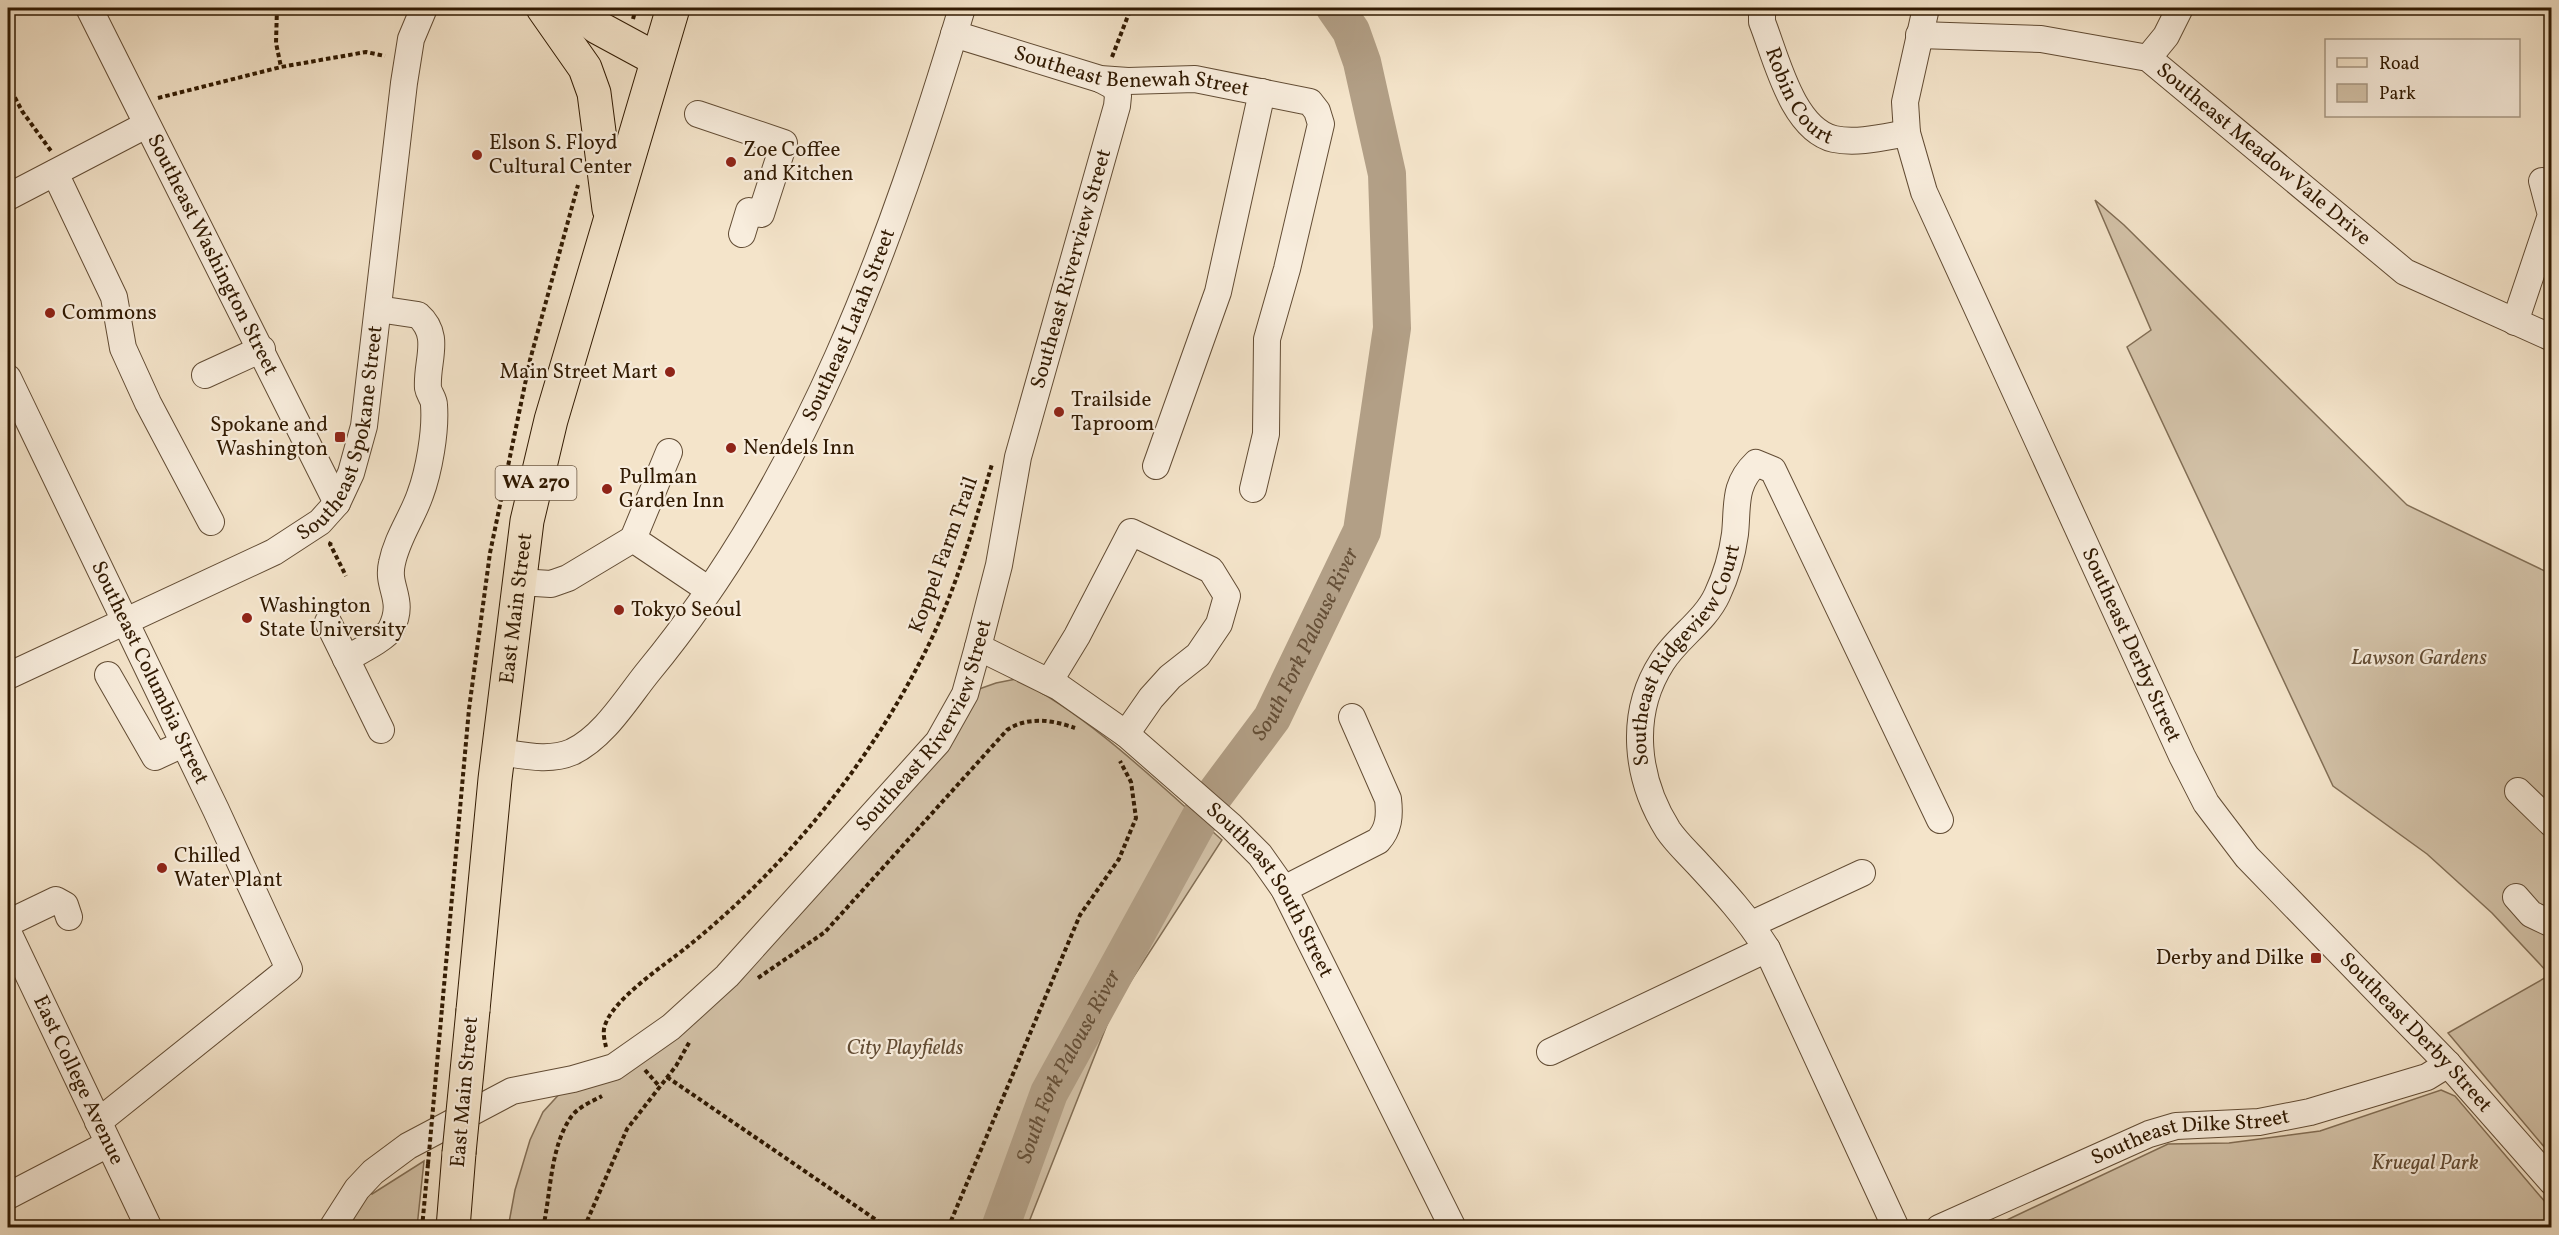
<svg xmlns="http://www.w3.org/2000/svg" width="2559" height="1235" font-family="Vollkorn,serif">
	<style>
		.green { fill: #d3c2a8; stroke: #826e55; stroke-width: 1.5 }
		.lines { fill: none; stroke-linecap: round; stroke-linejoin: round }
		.river { stroke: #b29f86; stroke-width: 38 }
		.minor-casing { stroke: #624c34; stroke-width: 28 }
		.major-casing { stroke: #311a02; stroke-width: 35 }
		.path { stroke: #311a02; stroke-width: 4; stroke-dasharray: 4.5 3; stroke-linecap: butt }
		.minor { stroke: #f8eddd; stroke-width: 26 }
		.major { stroke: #f4e4ca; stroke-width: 33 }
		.major-bridge-casing { stroke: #311a02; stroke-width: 35; stroke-linecap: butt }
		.path-bridge { stroke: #311a02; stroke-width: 4; stroke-dasharray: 4.5 3; stroke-linecap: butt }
		.major-bridge { stroke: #f4e4ca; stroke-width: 33 }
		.poi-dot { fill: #8f2418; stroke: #f8eddd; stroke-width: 2 }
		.labels { text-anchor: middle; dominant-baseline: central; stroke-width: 4.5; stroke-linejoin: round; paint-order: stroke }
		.shield { fill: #f8eddd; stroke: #6d5944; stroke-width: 1.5 }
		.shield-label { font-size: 20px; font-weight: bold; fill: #311a02 }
		.street-label { font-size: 21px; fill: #311a02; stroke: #f8eddd }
		.poi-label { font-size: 21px; fill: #311a02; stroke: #f8eddd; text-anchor: start }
		.park-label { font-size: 21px; font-style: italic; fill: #624c34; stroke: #f8eddd }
		.water-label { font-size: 22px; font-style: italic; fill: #654f37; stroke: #f8eddd }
	</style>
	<rect width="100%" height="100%" fill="#f4e4ca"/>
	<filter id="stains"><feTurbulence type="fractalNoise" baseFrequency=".00333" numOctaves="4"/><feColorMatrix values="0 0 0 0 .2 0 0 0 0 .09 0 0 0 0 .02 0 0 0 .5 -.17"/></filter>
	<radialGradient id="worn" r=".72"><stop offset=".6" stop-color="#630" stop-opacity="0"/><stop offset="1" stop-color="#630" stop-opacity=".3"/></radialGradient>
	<path class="green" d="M2095,200L2124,225L2407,505L2551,574V1155L2448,1033L2550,975L2492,913L2427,854L2333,786L2127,347L2151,330Z
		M1016,679C1088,714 1161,786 1222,840L1114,1007L1027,1227L508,1228L515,1190L530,1140L543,1112L573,1079L671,1027L965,694L996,683Z
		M2441,1090L2455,1096L2546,1203L2551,1213V1227H1992L2168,1144L2229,1143L2320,1131Z
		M424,1161L417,1227L343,1228L366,1190L372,1194Z"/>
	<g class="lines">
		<path class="river" id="s1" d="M1000,1228L1049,1093L1207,805L1272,718L1362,531L1392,328L1387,174L1362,62L1351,31L1335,8"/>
		<defs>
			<g id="minor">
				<path id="s2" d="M89,8L337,503"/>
				<path id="s3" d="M1762,8V22C1776,57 1792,129 1834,139C1857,144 1884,137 1907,133"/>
				<path id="s4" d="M1926,8L1905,102L1907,133L1924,192L2182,756L2206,803L2247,857L2448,1064L2552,1182"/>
				<path id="s5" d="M954,34L1100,79L1128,81L1195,79L1310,102L1317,111L1321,124L1287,269L1267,339L1266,434L1253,489"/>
				<path id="s6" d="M1919,35L2041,39L2148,58L2405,272L2552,338"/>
				<path d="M2148,58L2166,36L2180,8"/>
				<path d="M698,114L784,143L761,214L749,211L742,234"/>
				<path d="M55,173L114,297L123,348L148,403L211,522"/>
				<path d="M8,197L146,125"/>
				<path d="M2515,322L2551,215L2542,181"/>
				<path d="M205,375L262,349"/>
				<path id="s7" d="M8,378L216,810L289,969L98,1122"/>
				<path d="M1156,466L1218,292L1262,92"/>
				<path d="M633,539L669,452"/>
				<path d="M519,582L551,584L568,578L633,539L709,590"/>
				<path d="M328,622L381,730"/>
				<path id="s8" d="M978,647L1059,687L1126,734L1230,825L1260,855L1284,889L1453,1228"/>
				<path d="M346,659C356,653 386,638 391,629C406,599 386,588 392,563C397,538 412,518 420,495C429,471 436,431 434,405C434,399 429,394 428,388C426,361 442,336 418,315L378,309"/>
				<path d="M108,675L155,757L183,744"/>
				<path id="s9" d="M8,676L274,552L320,522L337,503L351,473L364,426L404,83L411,39L424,8"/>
				<path d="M1049,682L1077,636L1131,532L1211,570L1227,596L1219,624L1198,655L1170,677L1151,698L1126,734"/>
				<path id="s10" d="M499,752C522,755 549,762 572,752C604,737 627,698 648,672C807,479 891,244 962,8"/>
				<path d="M2518,791L2552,824"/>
				<path d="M1284,889L1378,841C1389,829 1390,816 1388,799L1352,717"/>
				<path d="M2516,897L2531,914L2552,924"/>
				<path d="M8,923L56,900L65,905L69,917"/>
				<path d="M1752,924L1862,873"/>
				<path id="s11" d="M8,932L149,1228"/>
				<path d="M1550,1052L1767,949"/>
				<path d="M8,1196L108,1144"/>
				<path id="s12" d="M332,1228L357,1189L373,1172L408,1146L512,1091L573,1079L614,1067L671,1027L727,976L938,742L965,694L978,647L999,565L1018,457L1117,106L1118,96L1115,87L1100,79"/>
				<path id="s13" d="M1896,1228L1767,949C1747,917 1723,891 1698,864C1688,853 1676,842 1668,830C1636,779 1628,715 1662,662C1677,638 1705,621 1717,595C1726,576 1732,556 1735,534C1738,505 1733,485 1756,463L1773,470L1940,820"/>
				<path id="s14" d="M1939,1228L2149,1134L2176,1126L2259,1122L2310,1112L2427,1077L2448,1064"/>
			</g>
			<g id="major">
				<path d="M543,8L585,68L594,93L609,209"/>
				<path d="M575,8L597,27L656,59"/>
				<path id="s15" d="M473,1010L495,779L527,521L551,420L673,8"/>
				<path d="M453,1228L459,1153"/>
			</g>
		</defs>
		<use href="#minor" class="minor-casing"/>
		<use href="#major" class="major-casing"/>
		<path class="path" d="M277,8L276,43L281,67
			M633,19L636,8
			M1112,57L1131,8
			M8,84L22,111L51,151
			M158,98L281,67L366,52L385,56
			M331,542L330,544L346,576
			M758,978L825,932L1007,730C1028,716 1053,720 1075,728
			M442,1008L469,709L490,553L530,360L578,185
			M606,1047C605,1042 603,1035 604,1029C609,1001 665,965 687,947C783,870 864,770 921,660C953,599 973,530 992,464
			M645,1070L659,1086
			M667,1077L888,1228
			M422,1228L428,1164
			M543,1228C551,1193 550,1147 571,1117C578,1107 591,1102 602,1096
			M584,1228L627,1129L676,1066L690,1041
			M948,1228L1080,915L1119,859L1136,818L1131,782L1120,761"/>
		<use href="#minor" class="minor"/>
		<use href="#major" class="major"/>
		<defs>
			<path id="major-bridge" d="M459,1153L473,1010"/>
		</defs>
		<use href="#major-bridge" class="major-bridge-casing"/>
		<path class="path-bridge" d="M428,1164L442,1008"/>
		<use href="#major-bridge" class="major-bridge"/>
	</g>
	<g class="poi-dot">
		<circle cx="477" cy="155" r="6"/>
		<circle cx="731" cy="162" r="6"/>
		<circle cx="50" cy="313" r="6"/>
		<circle cx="670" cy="372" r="6"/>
		<circle cx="1059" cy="412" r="6"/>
		<rect x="334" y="431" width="12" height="12" rx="3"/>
		<circle cx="731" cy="448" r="6"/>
		<circle cx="607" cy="489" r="6"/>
		<circle cx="619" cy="610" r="6"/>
		<circle cx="247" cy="618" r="6"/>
		<circle cx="162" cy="868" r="6"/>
		<rect x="2310" y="952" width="12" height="12" rx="3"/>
	</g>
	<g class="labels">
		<rect class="shield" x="495.5" y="466" width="81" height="34" rx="4.5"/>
		<g class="shield-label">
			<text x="536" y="483">WA 270</text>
		</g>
		<g class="street-label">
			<text stroke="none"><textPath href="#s5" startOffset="183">Southeast Benewah Street</textPath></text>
			<text stroke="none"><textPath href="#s3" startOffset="98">Robin Court</textPath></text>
			<text stroke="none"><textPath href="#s6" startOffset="381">Southeast Meadow Vale Drive</textPath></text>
			<text stroke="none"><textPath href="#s2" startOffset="276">Southeast Washington Street</textPath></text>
			<text stroke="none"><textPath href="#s12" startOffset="1290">Southeast Riverview Street</textPath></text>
			<text stroke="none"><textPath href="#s10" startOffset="588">Southeast Latah Street</textPath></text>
			<text stroke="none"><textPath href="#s9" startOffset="440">Southeast Spokane Street</textPath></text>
			<text transform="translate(944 555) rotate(-70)">Koppel Farm Trail</text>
			<text stroke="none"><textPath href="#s15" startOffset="404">East Main Street</textPath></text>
			<text stroke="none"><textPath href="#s4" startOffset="687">Southeast Derby Street</textPath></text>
			<text stroke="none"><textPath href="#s13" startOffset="656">Southeast Ridgeview Court</textPath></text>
			<text stroke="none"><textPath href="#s7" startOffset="327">Southeast Columbia Street</textPath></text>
			<text stroke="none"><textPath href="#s12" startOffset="804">Southeast Riverview Street</textPath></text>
			<text stroke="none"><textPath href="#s8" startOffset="387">Southeast South Street</textPath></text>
			<text stroke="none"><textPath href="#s4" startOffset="1173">Southeast Derby Street</textPath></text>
			<text stroke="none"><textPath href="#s11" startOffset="164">East College Avenue</textPath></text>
			<text transform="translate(465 1092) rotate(-85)">East Main Street</text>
			<text stroke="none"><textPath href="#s14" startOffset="270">Southeast Dilke Street</textPath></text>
		</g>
		<g class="poi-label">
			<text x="489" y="143">Elson S. Floyd<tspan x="489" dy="24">Cultural Center</tspan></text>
			<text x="743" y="150">Zoe Coffee<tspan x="743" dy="24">and Kitchen</tspan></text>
			<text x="62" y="313">Commons</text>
			<text x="658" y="372" text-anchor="end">Main Street Mart</text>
			<text x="1071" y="400">Trailside<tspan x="1071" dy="24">Taproom</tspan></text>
			<text x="328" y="425" text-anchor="end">Spokane and<tspan x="328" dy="24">Washington</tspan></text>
			<text x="743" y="448">Nendels Inn</text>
			<text x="619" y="477">Pullman<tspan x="619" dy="24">Garden Inn</tspan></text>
			<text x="259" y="606">Washington<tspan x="259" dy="24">State University</tspan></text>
			<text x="631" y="610">Tokyo Seoul</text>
			<text x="174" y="856">Chilled<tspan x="174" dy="24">Water Plant</tspan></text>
			<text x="2304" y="958" text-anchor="end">Derby and Dilke</text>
		</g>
		<g class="park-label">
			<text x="2419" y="658">Lawson Gardens</text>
			<text x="905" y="1048">City Playfields</text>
			<text x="2425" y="1163">Kruegal Park</text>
		</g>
		<g class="water-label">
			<text stroke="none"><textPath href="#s1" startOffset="662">South Fork Palouse River</textPath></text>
			<text stroke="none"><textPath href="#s1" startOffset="176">South Fork Palouse River</textPath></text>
		</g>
	</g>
	<rect width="2559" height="1235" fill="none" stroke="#f4e4ca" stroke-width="30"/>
	<rect x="9" y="9" width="2541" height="1217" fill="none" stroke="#311a02" stroke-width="3"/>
	<rect x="15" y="15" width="2529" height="1205" fill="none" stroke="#311a02" stroke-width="1.5"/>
	<rect x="2325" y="39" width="195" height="78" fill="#f8eddd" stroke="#a89985" stroke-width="1.5"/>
	<rect x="2337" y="58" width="30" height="9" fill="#f4e4ca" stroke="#a89985" stroke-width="1.5"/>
	<text x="2379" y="69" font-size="18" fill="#311a02">Road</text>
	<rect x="2337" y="84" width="30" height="18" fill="#d3c2a8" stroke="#a89985" stroke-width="1.5"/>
	<text x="2379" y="99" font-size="18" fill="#311a02">Park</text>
	<rect width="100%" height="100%" filter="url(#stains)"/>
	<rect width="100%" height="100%" fill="url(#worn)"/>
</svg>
